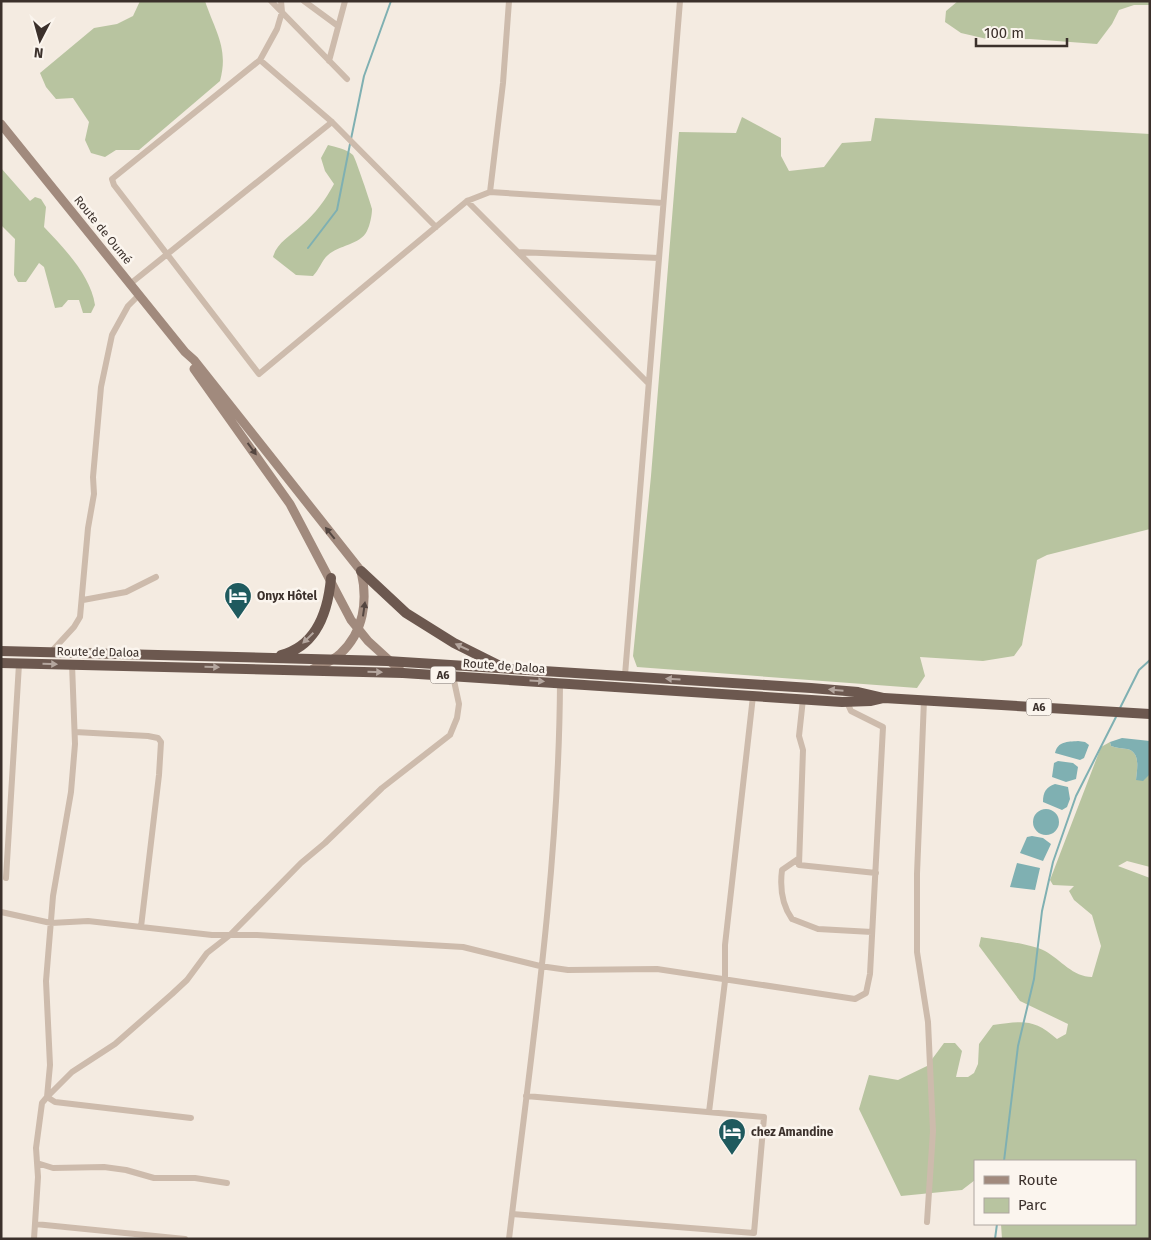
<svg xmlns="http://www.w3.org/2000/svg" width="1151" height="1240" font-family="'Fira Sans',sans-serif">
	<style>
		.green { fill: #b8c4a0 }
		.water { fill: #7fb0b2 }
		.lines { fill: none; stroke-linecap: round; stroke-linejoin: round }
		.stream { stroke: #7fb0b2; stroke-width: 2 }
		.minor { stroke: #cdbbac; stroke-width: 6 }
		.secondary { stroke: #a18a7d; stroke-width: 9 }
		.trunk { stroke: #6c584f; stroke-width: 10 }
		.oneway { fill: #544640 }
		.oneway2 { fill: #b4a69e }
		.labels { text-anchor: middle; dominant-baseline: central; stroke-width: 5; stroke-linejoin: round; paint-order: stroke }
		.shield { fill: #fbf5ee; stroke: #756b66; stroke-width: 1 }
		.shield-label { font-size: 11px; font-weight: bold; fill: #3b302b }
		.street-label { font-size: 12px; fill: #3b302b; stroke: #fbf5ee }
		.poi-label { font-size: 12px; font-weight: bold; fill: #3b302b; stroke: #fbf5ee; text-anchor: start }
	</style>
	<rect width="100%" height="100%" fill="#f4ebe1"/>
	<path class="green" d="M140,1H205C215,31 229,48 220,81L139,150H116L105,157L91,153L85,140L89,122L73,98L56,99L46,87L40,73L94,28L117,24L133,16Z
		M958,1H1150V5H1134L1119,10L1112,24L1097,44L1030,39H987L961,33L945,22L946,11Z
		M742,117L781,138V156L789,171L824,167L842,143L871,141L875,118L1150,134V529L1047,555L1037,560L1022,645L1014,656L983,661L920,657L925,676L917,688L637,667L633,656L651,476L679,132L736,133Z
		M328,145C335,147 347,149 353,155C355,157 371,204 372,209C372,215 370,225 367,231C360,245 339,245 328,255C322,260 319,270 313,276L296,275L273,257C277,242 291,236 302,225C315,214 326,199 334,184L325,171L321,158Z
		M1,168L30,201L35,197L41,199L46,207L44,227C64,248 91,276 95,305L91,313H83L79,300H68L62,307L55,308L44,267L39,263L26,282H18L14,275L15,239L1,225Z
		M1110,742L1111,746C1117,748 1121,748 1127,749C1141,752 1137,769 1136,780L1150,774V867L1127,861L1118,866L1150,878V1239H1002L1001,1224H1135V1161H975V1180L962,1190L901,1196L859,1109L869,1075L898,1080L927,1066L944,1043H955L962,1051L956,1077H968L974,1073L978,1064L979,1044L993,1025C1022,1021 1034,1018 1057,1039L1066,1034L1068,1024L1020,1001L979,946L981,937C997,940 1032,944 1045,951C1061,960 1073,977 1092,977L1101,946L1092,915L1074,900L1069,891L1074,886L1053,885L1050,880L1101,747Z"/>
	<path class="water" d="M1122,738L1150,741V774L1143,781L1136,780C1137,769 1141,752 1127,749C1121,748 1117,748 1111,746L1110,742Z
		M1078,741L1085,742L1089,745L1084,758L1080,760L1055,753C1058,741 1067,742 1078,741Z
		M1058,761L1073,763L1078,767L1076,779L1066,782L1052,777L1054,763Z
		M1055,784L1068,787L1070,799L1067,807L1062,810L1043,802C1043,792 1046,787 1055,784Z
		M1033 822a13 13 0 1 1 26 0a13 13 0 1 1-26 0Z
		M1032,836L1043,838L1051,844L1043,861L1020,853L1027,837Z
		M1017,863L1040,868L1035,890L1010,887Z"/>
	<g class="lines">
		<path class="stream" d="M351,139L364,76L391,1
			M308,248L337,210L350,144
			M1120,708L1139,670L1150,660
			M1004,1161L1018,1046L1034,979L1042,911L1053,862L1076,796L1117,715
			M995,1239L997,1224"/>
		<path class="minor" d="M271,1L347,79
			M281,1L282,12L277,29L260,60L112,179L114,185L259,374L467,201L490,192L663,203
			M304,1L338,26
			M260,60L332,122L436,227
			M329,61L345,1
			M490,192L503,83L509,1
			M467,201L648,383
			M518,252L659,258
			M130,284L332,122
			M83,600L126,592L156,577
			M51,652L74,627L80,617L88,528L94,494L93,477L101,387L112,335L128,306L139,295
			M625,675L680,1
			M803,699L799,736L803,750L799,865L876,873
			M924,700L917,874V952L928,1022L933,1131L927,1222
			M75,732L148,736L158,738L161,742L159,775L141,927
			M798,859L782,870C780,886 782,905 792,919L818,929L872,932
			M6,878L19,664
			M1,912L51,923L88,921L212,935H257L463,947L540,966L568,970L657,969L855,999L866,993L870,974L883,727L851,711L847,702
			M709,1112L725,981V945L753,696
			M191,1118L55,1102L47,1097L72,1072L115,1044L172,994L187,980L207,953L230,935L301,863L325,843L382,788L450,735L457,718L459,704L453,676
			M37,1163L53,1168L104,1167L126,1170L154,1178H195L227,1183
			M512,1214L754,1233L764,1117L526,1096
			M35,1224L185,1239
			M34,1239L38,1177L36,1148L42,1103L47,1097L50,1065L46,981L53,896L71,792L75,744L72,664
			M509,1239C531,1054 559,869 560,683"/>
		<path class="secondary" d="M1,124L185,352L194,360L361,571C368,601 364,632 340,654C333,661 321,665 313,669
			M194,369L290,504L351,620L368,641L403,673"/>
		<path class="trunk" d="M361,571L406,613L454,643L500,666
			M1,651L387,661L811,688L858,692L884,698L1150,714
			M281,655C317,646 328,611 331,578
			M1,663L403,673L842,702L871,701L884,698"/>
	</g>
	<defs><path id="oneway-solid" d="M-6-.8H1V-3.2L6.5 0L1 3.2V.8H-6Z" transform="scale(1.25)"/></defs>
	<g class="oneway">
		<use href="#oneway-solid" transform="translate(252 449) rotate(54)"/>
		<use href="#oneway-solid" transform="translate(330 533) rotate(-129)"/>
		<use href="#oneway-solid" transform="translate(364 609) rotate(-82)"/>
	</g>
	<g class="oneway2">
		<use href="#oneway-solid" transform="translate(308 638) rotate(136)"/>
		<use href="#oneway-solid" transform="translate(462 647) rotate(-155)"/>
		<use href="#oneway-solid" transform="translate(50 664) rotate(1)"/>
		<use href="#oneway-solid" transform="translate(212 667) rotate(1)"/>
		<use href="#oneway-solid" transform="translate(375 672) rotate(2)"/>
		<use href="#oneway-solid" transform="translate(673 679) rotate(-176)"/>
		<use href="#oneway-solid" transform="translate(537 681) rotate(4)"/>
		<use href="#oneway-solid" transform="translate(836 690) rotate(-175)"/>
	</g>
	<defs>
		<symbol id="hotel-pin" viewBox="-11 -11 22 30"><path d="M0 17L-7.5 6A9.5 9.5 0 1 1 7.5 6Z" fill="#1f5a5e" stroke="#fbf5ee"/><path d="M-6-4.5h1.5V1H6V5H4.5V3h-9V5H-6ZM-4 0a1.8 1.8 0 1 1 3.6 0ZM.5 0V-2.5h3Q6-2.5 6 0Z" fill="#fff"/></symbol>
	</defs>
	<g fill-rule="evenodd">
		<use href="#hotel-pin" x="222" y="580" width="32" height="43"/>
		<use href="#hotel-pin" x="716" y="1116" width="32" height="43"/>
	</g>
	<g class="labels">
		<g class="shield">
			<rect x="430.5" y="666.5" width="25" height="17" rx="4"/>
			<rect x="1026.5" y="698.5" width="25" height="17" rx="4"/>
		</g>
		<g class="shield-label">
			<text x="443" y="675">A6</text>
			<text x="1039" y="707">A6</text>
		</g>
		<g class="street-label">
			<text transform="translate(103 230) rotate(51)">Route de Oumé</text>
			<text transform="translate(98 652) rotate(1)">Route de Daloa</text>
			<text transform="translate(504 666) rotate(4)">Route de Daloa</text>
		</g>
		<g class="poi-label">
			<text x="257" y="596">Onyx Hôtel</text>
			<text x="751" y="1132">chez Amandine</text>
		</g>
	</g>
	<rect width="1151" height="1240" fill="none" stroke="#3b302b" stroke-width="5"/>
	<rect x="974" y="1160" width="162" height="65" fill="#fbf5ee" stroke="#aea6a0"/>
	<rect x="984" y="1176" width="25" height="8" fill="#a18a7d" stroke="#aea6a0"/>
	<text x="1018" y="1185" font-size="15" fill="#3b302b">Route</text>
	<rect x="984" y="1198" width="25" height="15" fill="#b8c4a0" stroke="#aea6a0"/>
	<text x="1018" y="1210" font-size="15" fill="#3b302b">Parc</text>
	<g transform="translate(40 40) rotate(186)" stroke="#fbf5ee" stroke-width="4" paint-order="stroke">
	<path d="M0-4L9 19L0 12L-9 19Z" fill="#3b302b"/>
	<text y="-8" font-size="14" font-weight="bold" text-anchor="middle" fill="#3b302b">N</text>
	</g>
	<path d="M976 38v8h91v-8" fill="none" stroke="#3b302b" stroke-width="2.5"/>
	<text x="984" y="38" font-size="15" fill="#3b302b" stroke="#fbf5ee" stroke-width="4" paint-order="stroke">100 m</text>
</svg>
